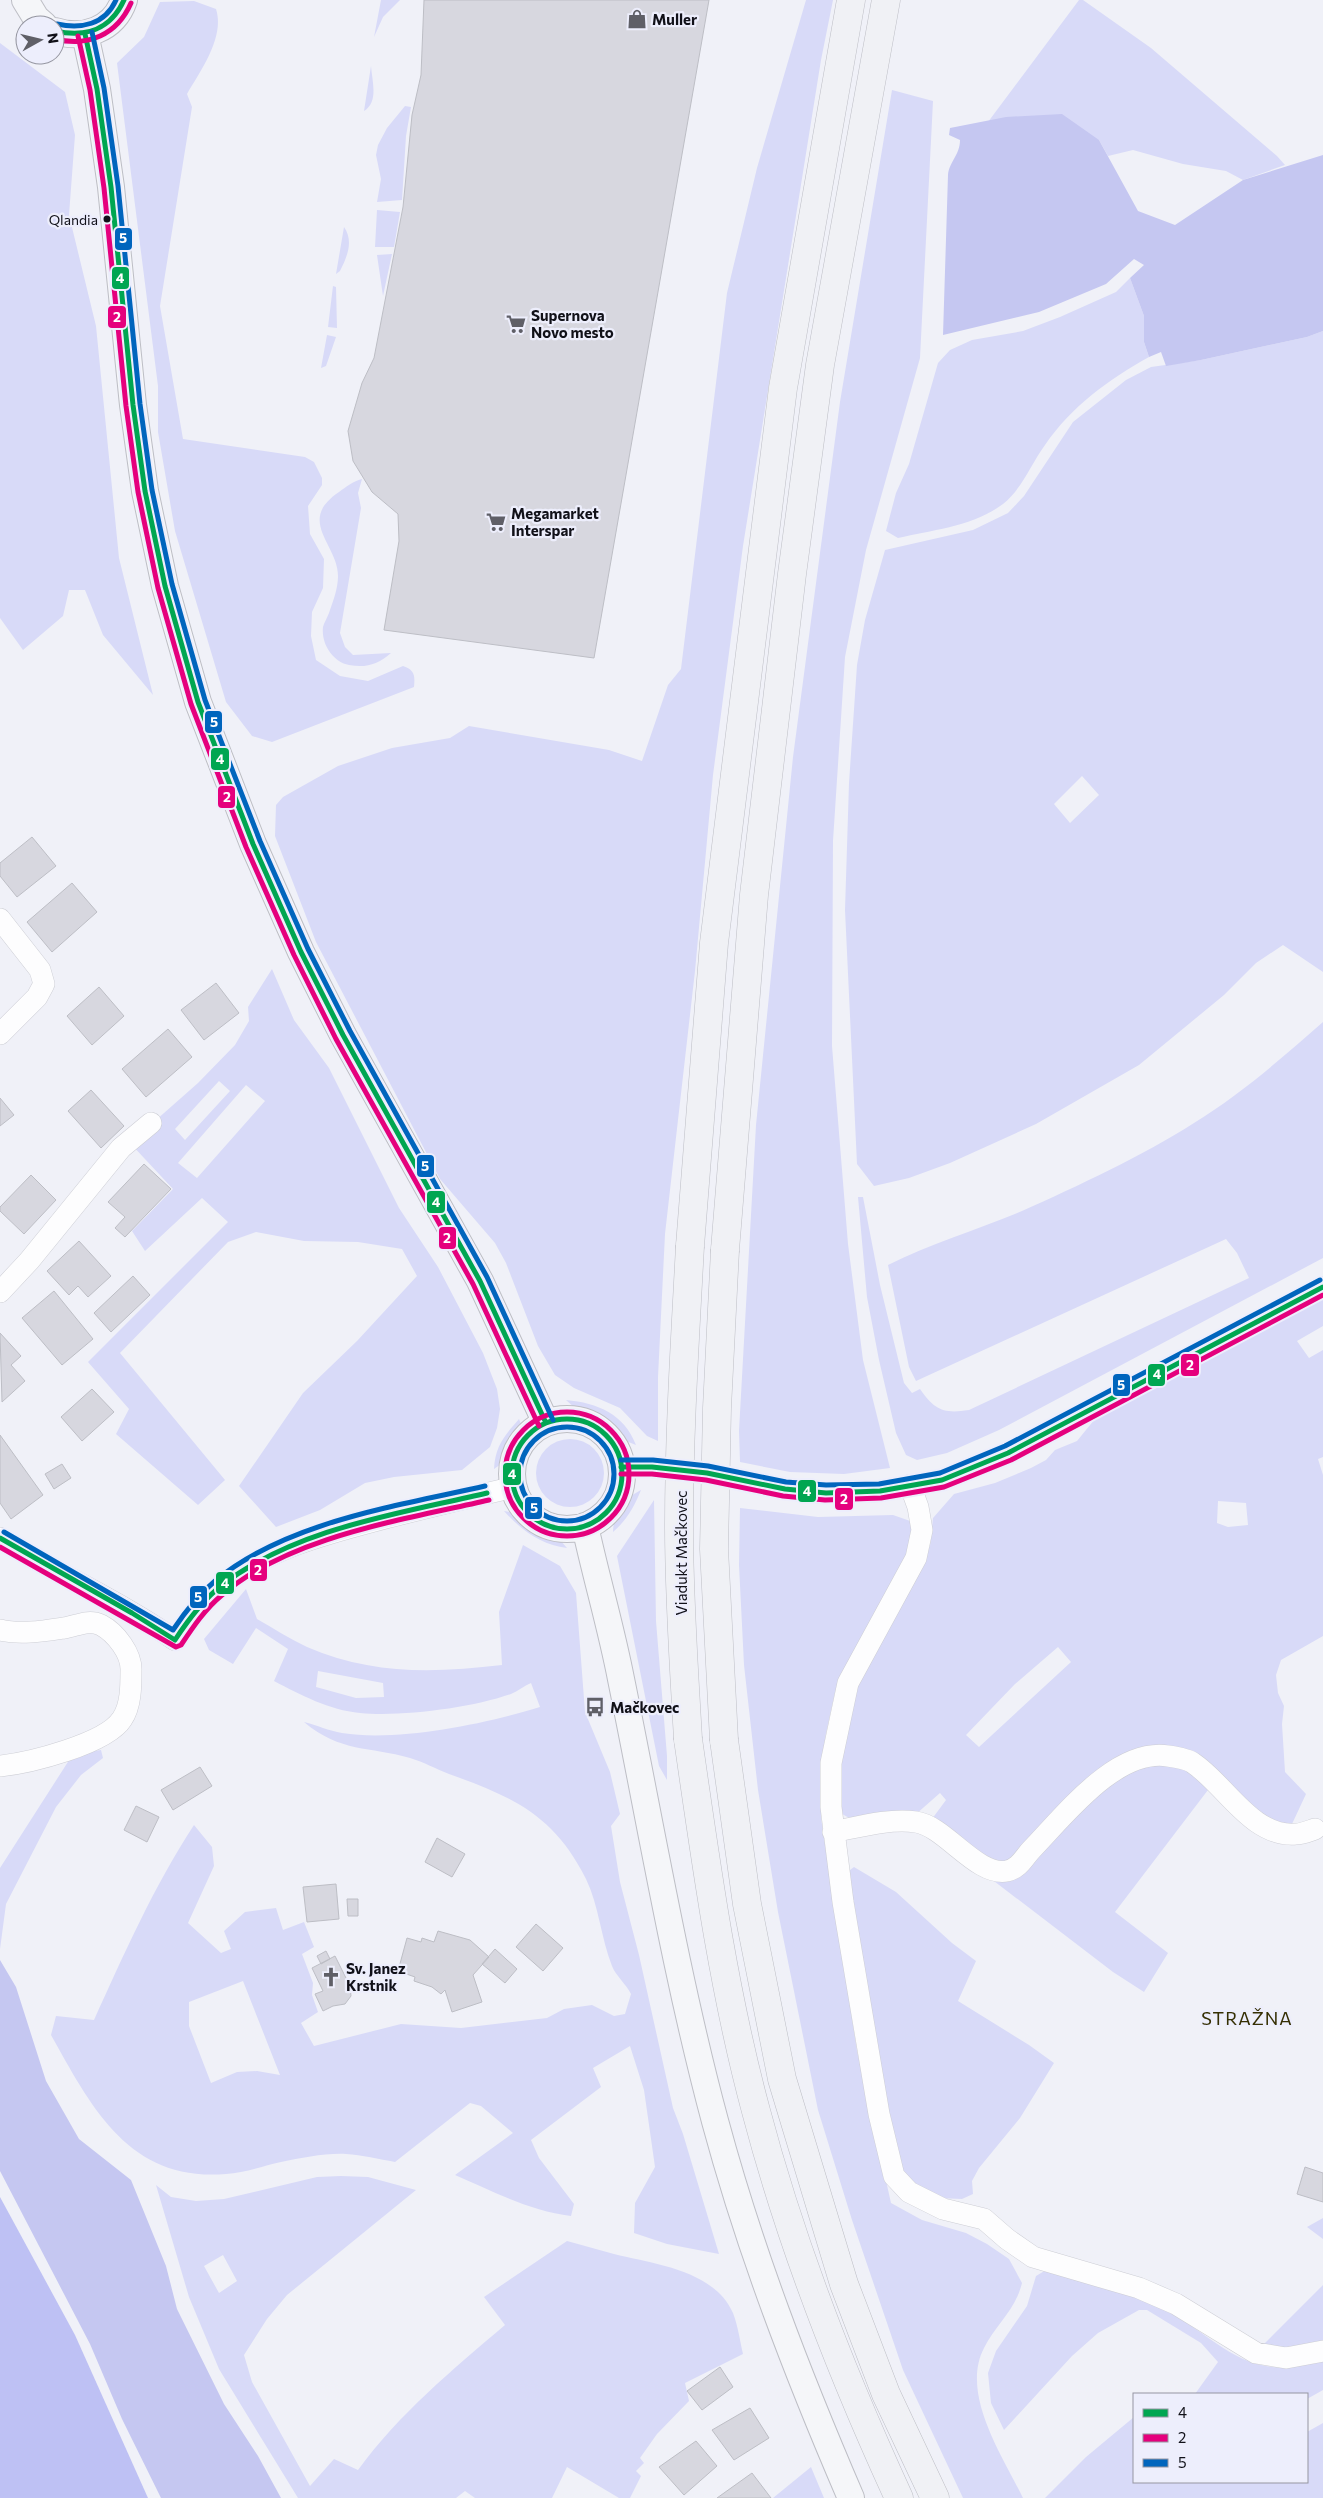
<svg xmlns="http://www.w3.org/2000/svg" width="1323" height="2498" font-family="Commissioner,sans-serif">
	<style>
		.green { fill: #d8daf8; fill-rule: evenodd }
		.forest { fill: #c5c7f1 }
		.water { fill: #bec1f4 }
		.building { fill: #d7d7df; stroke: #bdbec5 }
		.lines { fill: none; stroke-linecap: round; stroke-linejoin: round }
		.minor-casing { stroke: #cdced5; stroke-width: 22 }
		.major-casing { stroke: #bdbec5; stroke-width: 28 }
		.highway-casing { stroke: #bdbec5; stroke-width: 29 }
		.minor { stroke: #fdfdfe; stroke-width: 21 }
		.major { stroke: #f5f6f9; stroke-width: 26 }
		.highway { stroke: #f0f1f5; stroke-width: 28 }
		.highway-bridge-casing { stroke: #bdbec5; stroke-width: 29; stroke-linecap: butt }
		.highway-bridge { stroke: #f0f1f5; stroke-width: 28 }
		.bus-1-casing { stroke: #edeefc; stroke-width: 9 }
		.bus-2-casing { stroke: #edeefc; stroke-width: 9 }
		.bus-3-casing { stroke: #edeefc; stroke-width: 9 }
		.bus-1 { stroke: #00a651; stroke-width: 5 }
		.bus-2 { stroke: #e5007d; stroke-width: 5 }
		.bus-3 { stroke: #0065bd; stroke-width: 5 }
		.bus-dot { fill: #111119; stroke: #edeefc; stroke-width: 2 }
		.labels { text-anchor: middle; dominant-baseline: central; stroke-width: 4.5; stroke-linejoin: round; paint-order: stroke }
		.bus-label { font-size: 14px; fill: #111119; stroke: #edeefc; text-anchor: end }
		.poi-label { font-size: 15px; font-weight: bold; fill: #111119; stroke: #edeefc; text-anchor: start }
		.street-label { font-size: 15px; fill: #111119; stroke: #edeefc }
		.quarter-label { font-size: 18px; letter-spacing: 1px; fill: #363004; stroke: #edeefc }
		.line-badge { stroke: #edeefc; stroke-width: 2 }
		.badge-label { font-size: 14px; text-anchor: middle; font-weight: bold; fill: #fff }
	</style>
	<rect width="100%" height="100%" fill="#f0f1f8"/>
	<path class="green" d="M381,0H400L383,17L374,37Z
		M806,0H833L821,60L743,546L713,775L695,971L665,1234L658,1377V1441L647,1436L620,1408L574,1388L555,1375L538,1346L506,1263L495,1243L440,1179L316,942L275,836L276,805L283,797L338,766L392,748L450,738L469,726L609,750L642,761L668,685L681,669L727,293L757,168Z
		M1079,0H1083L1151,48L1277,156L1285,165L1243,180L1226,171L1183,164L1133,150L1108,156L1099,140L988,122Z
		M194,1L216,9C225,37 201,70 187,94L192,107L160,306L183,439L305,457L314,462L322,478V485L308,506L310,534L324,559L323,588L312,612L311,636L316,660L340,676L368,681L403,666C415,670 415,676 414,687L272,742L252,736L226,702L175,531L158,432V386L117,63L144,37L160,2Z
		M0,43L65,92L75,135L69,215L96,326L119,558L153,695L103,635L85,590H69L63,616L23,650L0,618Z
		M371,66C372,81 379,102 364,111Z
		M892,90L933,101L920,358L866,550L845,657L833,841L832,1046L848,1244L863,1360L890,1468L844,1474L790,1472L740,1462L739,1431L756,1125L793,757L840,402Z
		M405,106L411,107L406,136L402,200L377,202L381,179L376,155L378,145L387,128Z
		M377,210L400,212L394,247H375Z
		M344,227C354,241 347,257 340,271L336,274Z
		M392,254L383,296L377,255Z
		M1130,278L1144,316V342L1149,357C1108,380 1072,406 1045,445C1031,464 1022,489 1003,504C974,526 933,530 898,538L886,531L896,493L909,464L938,363L950,350L972,340L1023,331L1060,317L1116,292Z
		M333,286L336,287L337,328L328,327Z
		M1323,331V972L1283,945L1256,963L1224,995L1139,1065L1036,1124L950,1163L909,1178L874,1186L857,1164L845,910L849,783L857,665L865,620L885,550L973,530L1008,513L1024,496L1073,422L1126,380L1151,367L1201,360L1307,337ZM1082,776L1099,795L1070,823L1054,804Z
		M327,335L336,337L326,366L321,368Z
		M362,479L358,493L361,508L340,633L345,647L353,655L391,653C377,665 366,668 349,665C333,662 321,644 323,627C324,623 327,618 329,613C333,601 338,589 338,576C338,544 296,521 339,492C346,487 353,481 362,479Z
		M272,969L294,1020L329,1068L399,1208L438,1267L483,1353L497,1389L500,1409L497,1428L490,1447L462,1470L394,1477L365,1483L320,1510L276,1527L239,1486L303,1393L357,1341L417,1276L402,1249L358,1242L304,1241L256,1232L228,1242L120,1353L225,1480L198,1505L116,1434L129,1409L88,1362L228,1222L202,1198L145,1251L132,1231L173,1189L130,1143L198,1083L235,1045L249,1021L248,1007ZM219,1081L230,1091L185,1140L175,1129ZM246,1085L265,1101L197,1178L178,1163Z
		M1323,1022V1258L999,1430L947,1453L917,1460L906,1455L896,1433L879,1360L867,1297L858,1197H863L880,1285L904,1383L912,1393L920,1389C935,1410 943,1414 969,1410L1249,1278L1237,1253L1226,1239L916,1381L909,1367L888,1265C931,1243 977,1230 1022,1211C1078,1186 1142,1156 1194,1123C1241,1094 1282,1058 1323,1022Z
		M1323,1294V1326L1297,1341L1309,1358L1323,1350V1457L1318,1459L1323,1475V1636L1281,1660L1276,1675L1278,1693L1284,1706L1282,1724L1285,1772L1306,1794L1292,1824C1254,1833 1248,1797 1223,1782C1205,1771 1168,1761 1147,1752L1014,1861L992,1864L929,1823L946,1800L940,1793L915,1815L855,1821L842,1814L840,1774L845,1738L856,1685L930,1546L933,1518L954,1494L995,1483L1031,1468L1046,1460L1055,1450L1077,1441L1099,1414ZM1218,1501L1246,1503L1248,1525L1228,1527L1217,1523ZM1058,1647L1071,1662L979,1747L966,1735L1015,1684Z
		M566,1400C598,1403 624,1414 636,1445L621,1439L608,1426L576,1409Z
		M519,1419L523,1429L508,1459L494,1469C495,1446 505,1435 519,1419Z
		M536 1473a34 34 0 1 1 68 0a34 34 0 1 1-68 0Z
		M641,1490C634,1507 627,1520 613,1532C614,1509 622,1500 641,1490Z
		M654,1500L656,1621L667,1756V1780L659,1766L617,1556Z
		M740,1508L818,1517L893,1515L913,1522L911,1548L835,1692L825,1738L821,1818L857,2051L891,2203L922,2220L966,2233L987,2244L1009,2259L1022,2283C1015,2311 996,2324 984,2348C960,2394 1003,2457 1023,2498H963L903,2370L852,2220L818,2110L778,1912L758,1790L744,1665L739,1565Z
		M504,1511L521,1514L533,1526L554,1533L567,1548C541,1545 521,1530 504,1511Z
		M523,1545L560,1566L576,1593L585,1712L610,1772L620,1814L611,1826L620,1882L639,1955L673,2108L683,2134L719,2254L667,2244L634,2233L635,2203L655,2167L644,2090L630,2046L593,2068L601,2087L531,2140L539,2158L574,2204L571,2216C530,2211 492,2191 455,2175L513,2133L481,2106L470,2103L395,2162C379,2159 362,2155 346,2154C325,2153 302,2158 281,2162C263,2166 244,2173 226,2174C129,2182 92,2108 51,2035L56,2016L94,2020C124,1954 154,1886 194,1825L212,1847L214,1866L188,1923L221,1953L231,1949L224,1931L245,1912L276,1908L283,1930L304,1922L314,1947L302,1954L313,1983L312,1995L318,2012L301,2023L314,2046L401,2024L461,2028L547,2018L564,2009L592,2005L614,2016L625,2014L631,1994C626,1984 616,1976 612,1966C601,1938 599,1906 586,1879C554,1815 513,1797 449,1774C436,1769 424,1762 410,1758C369,1746 341,1753 304,1722C317,1725 329,1731 342,1733C398,1742 485,1724 540,1707L531,1683C524,1686 518,1691 511,1694C472,1708 401,1717 360,1713C329,1710 301,1695 274,1681L288,1649L256,1628L233,1664L209,1650L204,1639L246,1589L257,1619C273,1628 290,1639 307,1647C372,1675 433,1673 502,1665L499,1612ZM318,1671L383,1683L384,1697L356,1698L316,1687ZM243,1981L280,2075L257,2071L237,2072L211,2083L189,2026V2002Z
		M101,1750L103,1758L81,1775L56,1807L6,1904L0,1949V1868L73,1754Z
		M1178,1765L1211,1786L1115,1912L1168,1953L1144,1992L1113,1972L990,1878L1096,1791L1134,1767Z
		M854,1867L896,1892L952,1943L976,1961L958,2001L1029,2045L1054,2063L1020,2118L979,2168L972,2181L973,2194L962,2199L937,2198L904,2176L896,2154L850,1881V1870Z
		M341,2176L368,2177L416,2190L287,2295L267,2319L244,2355L252,2382L310,2486L334,2459L358,2470C399,2414 452,2370 505,2325L484,2297L567,2241C583,2245 598,2250 614,2254C654,2264 714,2270 733,2313C738,2326 740,2341 743,2354L685,2383L689,2401L657,2434L640,2458L644,2463L636,2471L641,2476L630,2498H619L567,2467L552,2498H475L465,2491L456,2498H298L219,2369L189,2297L156,2185L171,2197L196,2201L224,2199L317,2177ZM223,2255L237,2281L219,2293L204,2266Z
		M1323,2218V2239L1307,2227Z
		M1046,2270C1085,2282 1126,2290 1163,2308C1202,2328 1238,2371 1285,2367C1298,2366 1311,2362 1323,2360V2390L1307,2399V2394H1195L1218,2362L1201,2343L1147,2310H1139L1098,2333L1072,2356L1004,2430L991,2403L988,2373L996,2351L1027,2306L1036,2276Z
		M1323,2285V2344L1259,2349Z
		M1134,2417V2482H1307V2432L1323,2423V2498H1045L1086,2457Z
		M811,2467L824,2498H773Z"/>
	<path class="forest" d="M1062,114L1099,140L1138,211L1175,225L1243,180L1323,155V331L1307,337L1201,360L1166,366L1161,352L1149,357L1144,342V316L1130,278L1144,265L1134,259L1106,284L1039,312L943,335L948,175C949,162 960,155 960,140L949,135L950,128L1006,117Z
		M0,1960L16,1987L46,2081L79,2139L131,2180L166,2266L177,2309L224,2404L258,2456L281,2498H161L122,2419L90,2344L0,2171Z"/>
	<path class="water" d="M0,2197L75,2335L148,2498H0Z"/>
	<path class="building" d="M424,0H709L594,658L384,630L399,541L398,514L372,492L353,461L348,431L362,383L374,358L403,207L412,115L421,75Z
		M32,837L56,866L17,897L0,876V863Z
		M72,883L97,912L52,952L27,922Z
		M216,983L239,1013L204,1040L181,1010Z
		M99,987L124,1016L92,1045L67,1016Z
		M168,1029L192,1057L146,1097L122,1069Z
		M91,1090L124,1126L101,1148L68,1111Z
		M0,1098L14,1115L0,1126Z
		M144,1164L171,1189L125,1237L115,1228L125,1217L108,1202Z
		M31,1175L56,1200L24,1234L0,1211V1207Z
		M79,1241L111,1276L88,1297L78,1286L69,1295L47,1271Z
		M133,1276L150,1295L111,1332L94,1313Z
		M54,1291L93,1339L62,1365L22,1318Z
		M0,1333L21,1356L11,1365L25,1381L2,1402Z
		M92,1389L114,1412L82,1441L61,1417Z
		M0,1435L43,1495L11,1519L0,1503Z
		M62,1464L71,1478L54,1489L45,1474Z
		M200,1767L212,1786L173,1810L161,1790Z
		M136,1806L159,1817L147,1842L124,1830Z
		M437,1838L465,1854L452,1877L425,1862Z
		M336,1884L339,1919L307,1922L303,1887Z
		M347,1899H358V1916H348Z
		M536,1924L563,1948L543,1971L516,1947Z
		M438,1931L470,1940L489,1957L473,1975L482,2002L452,2012L445,1990L441,1994L432,1987L414,1981L415,1977L398,1971L407,1938L421,1942L422,1938L434,1942Z
		M495,1949L517,1969L505,1983L482,1964Z
		M326,1951L330,1959L321,1964L317,1956Z
		M335,1956L350,1986L351,1996L345,2004L333,2006L323,2011L315,1994L323,1991L312,1968Z
		M1305,2167L1323,2173V2202L1297,2194Z
		M720,2367L733,2387L702,2410L687,2391Z
		M750,2408L769,2438L734,2460L712,2430Z
		M696,2441L717,2466L684,2495L659,2467Z
		M752,2473L771,2498H717Z"/>
	<g class="lines">
		<defs>
			<path id="minor" d="M0,919L40,970L44,984L37,997L0,1034
				M0,1292L29,1261L121,1148L151,1123
				M621,1467H652L707,1473L785,1489L826,1493L880,1491L942,1480L1008,1453L1323,1287
				M910,1485L918,1507L922,1530L916,1558L848,1683L831,1763V1807L843,1902L879,2114L894,2176L909,2192L943,2209L984,2219L1007,2239L1033,2257L1139,2288L1176,2304L1256,2353L1286,2358L1323,2351
				M0,1538C57,1574 119,1601 175,1640C188,1620 202,1601 221,1586C265,1550 321,1535 374,1521C420,1509 467,1498 514,1487
				M0,1630C20,1635 44,1631 64,1628C77,1626 88,1619 101,1625C116,1633 132,1654 131,1671C131,1686 131,1706 122,1719C106,1744 29,1763 0,1766
				M833,1832C858,1827 890,1818 916,1822C945,1826 977,1877 1007,1871C1020,1868 1024,1857 1032,1849C1065,1815 1116,1748 1168,1756C1175,1757 1188,1759 1193,1763C1225,1784 1252,1838 1296,1834C1302,1834 1309,1831 1315,1829"/>
			<path id="major" d="M25,0L36,18L44,25
				M55,31C83,40 114,30 124,0
				M85,34L97,89L111,187L133,405L145,491L165,586L198,702L253,844L301,952L343,1035L480,1281L546,1423
				M512 1474a55 55 0 1 1 110 0a55 55 0 1 1-110 0Z
				M585,1526C596,1577 611,1627 621,1679C651,1826 676,1976 715,2121C750,2251 798,2375 851,2498"/>
			<path id="highway" d="M690,1246L714,943L783,388L851,0
				M725,1250L754,895L792,574L820,365L886,0
				M688,1739C706,1864 723,1989 756,2111C791,2244 841,2372 899,2498
				M724,1740L747,1904L782,2079L844,2284L886,2394L935,2498"/>
		</defs>
		<use href="#minor" class="minor-casing"/>
		<use href="#major" class="major-casing"/>
		<use href="#highway" class="highway-casing"/>
		<use href="#minor" class="minor"/>
		<use href="#major" class="major"/>
		<use href="#highway" class="highway"/>
		<defs>
			<path id="highway-bridge" d="M688,1739C684,1669 679,1598 679,1527C679,1433 685,1339 690,1246
				M724,1740L714,1549L717,1408L725,1250"/>
		</defs>
		<use href="#highway-bridge" class="highway-bridge-casing"/>
		<use href="#highway-bridge" class="highway-bridge"/>
		<defs>
			<path id="bus-1" d="M55,31C86,38 111,29 124,0
				M85,34L97,89L111,187L133,405L145,491L165,586L198,702L253,844L301,952L343,1035L480,1281L546,1423
				M512 1474a55 55 0 1 1 110 0a55 55 0 1 1-110 0Z
				M621,1467H652L707,1473L785,1489L826,1493L880,1491L942,1480L1008,1453L1323,1287
				M0,1538L132,1613L175,1640C188,1620 203,1600 222,1585C297,1528 398,1514 487,1493"/>
			<path id="bus-2" d="M78,36L90,90L104,188L126,406L138,492L158,588L191,704L246,847L294,955L336,1039L473,1284L539,1426
				M55,39C88,47 117,35 131,3
				M505 1474a62 62 0 1 1 124 0a62 62 0 1 1-124 0Z
				M621,1474H652L706,1480L783,1496L825,1500L881,1498L944,1487L1011,1460L1323,1295
				M0,1547L176,1647L181,1645C193,1627 205,1609 222,1595C290,1536 403,1520 489,1500"/>
			<path id="bus-3" d="M57,24C81,29 105,25 116,0
				M92,32L104,88L118,186L140,404L152,490L172,584L205,700L260,841L308,949L350,1031L487,1277L553,1420
				M520 1474a47 47 0 1 1 94 0a47 47 0 1 1-94 0Z
				M621,1460H653L708,1466L786,1482L826,1485L879,1484L940,1473L1005,1446L1320,1280
				M4,1532L173,1630C185,1612 198,1595 215,1581C286,1522 397,1506 485,1486"/>
		</defs>
		<use href="#bus-1" class="bus-1-casing"/>
		<use href="#bus-2" class="bus-2-casing"/>
		<use href="#bus-3" class="bus-3-casing"/>
		<use href="#bus-1" class="bus-1"/>
		<use href="#bus-2" class="bus-2"/>
		<use href="#bus-3" class="bus-3"/>
	</g>
	<defs>
		<symbol id="shop-bare" viewBox="-9 -9 18 18"><path d="M-5-2.5h2.3a2.7 3.5 0 0 1 5.4 0H5L5.5 6h-11ZM-1.5-2.5h3a1.5 2.3 0 0 0-3 0Z" fill="#5f5f67" stroke="#edeefc" stroke-width="2.5" paint-order="stroke"/></symbol>
		<symbol id="supermarket-bare" viewBox="-9 -9 18 18"><path d="M-6-5.5h2.5l.6 2H6L4.5 2H-2.5L-4.4-4H-6ZM-1.5 3.2a1.3 1.3 0 1 0 .1 0ZM3 3.2a1.3 1.3 0 1 0 .1 0Z" fill="#5f5f67" stroke="#edeefc" stroke-width="2.5" paint-order="stroke"/></symbol>
		<symbol id="bus-bare" viewBox="-9 -9 18 18"><path d="M-5-6H5V4H4V6H2V4H-2V6H-4V4H-5ZM-3.5-4V0h7V-4ZM-3.5 1.2v1.5H-2V1.2ZM2 1.2v1.5H3.5V1.2Z" fill="#5f5f67" stroke="#edeefc" stroke-width="2.5" paint-order="stroke"/></symbol>
		<symbol id="church-bare" viewBox="-9 -9 18 18"><path d="M-1.2-6h2.4v3.5h3.3v2.4h-3.3V6h-2.4V-.1h-3.3v-2.4h3.3Z" fill="#5f5f67" stroke="#edeefc" stroke-width="2.5" paint-order="stroke"/></symbol>
	</defs>
	<g fill-rule="evenodd">
		<use href="#shop-bare" x="623" y="5" width="28" height="28"/>
		<use href="#supermarket-bare" x="502" y="310" width="28" height="28"/>
		<use href="#supermarket-bare" x="482" y="508" width="28" height="28"/>
		<use href="#bus-bare" x="581" y="1693" width="28" height="28"/>
		<use href="#church-bare" x="317" y="1963" width="28" height="28"/>
	</g>
	<circle class="bus-dot" cx="107" cy="219" r="4.5"/>
	<g class="labels">
		<g class="bus-label">
			<text x="98" y="219">Qlandia</text>
		</g>
		<g class="poi-label">
			<text x="652" y="19">Muller</text>
			<text x="531" y="315">Supernova<tspan x="531" dy="17">Novo mesto</tspan></text>
			<text x="511" y="513">Megamarket<tspan x="511" dy="17">Interspar</tspan></text>
			<text x="610" y="1707">Mačkovec</text>
			<text x="346" y="1968">Sv. Janez<tspan x="346" dy="17">Krstnik</tspan></text>
		</g>
		<g class="street-label">
			<text transform="translate(681 1553) rotate(-90)">Viadukt Mačkovec</text>
		</g>
		<g class="quarter-label">
			<text x="1247" y="2018">STRAŽNA</text>
		</g>
	</g>
	<g class="line-badge">
		<rect x="114" y="227" width="19" height="24" rx="5" fill="#0065bd"/>
		<rect x="111" y="266" width="19" height="24" rx="5" fill="#00a651"/>
		<rect x="107" y="305" width="20" height="24" rx="5" fill="#e5007d"/>
		<rect x="204" y="710" width="19" height="24" rx="5" fill="#0065bd"/>
		<rect x="210" y="747" width="20" height="24" rx="5" fill="#00a651"/>
		<rect x="217" y="785" width="19" height="24" rx="5" fill="#e5007d"/>
		<rect x="416" y="1154" width="19" height="24" rx="5" fill="#0065bd"/>
		<rect x="426" y="1190" width="20" height="24" rx="5" fill="#00a651"/>
		<rect x="438" y="1226" width="19" height="24" rx="5" fill="#e5007d"/>
		<rect x="1180" y="1353" width="20" height="24" rx="5" fill="#e5007d"/>
		<rect x="1147" y="1363" width="19" height="24" rx="5" fill="#00a651"/>
		<rect x="1112" y="1373" width="19" height="24" rx="5" fill="#0065bd"/>
		<rect x="502" y="1462" width="20" height="24" rx="5" fill="#00a651"/>
		<rect x="797" y="1479" width="20" height="24" rx="5" fill="#00a651"/>
		<rect x="834" y="1487" width="20" height="24" rx="5" fill="#e5007d"/>
		<rect x="524" y="1496" width="19" height="24" rx="5" fill="#0065bd"/>
		<rect x="249" y="1558" width="19" height="24" rx="5" fill="#e5007d"/>
		<rect x="215" y="1571" width="20" height="24" rx="5" fill="#00a651"/>
		<rect x="189" y="1585" width="19" height="24" rx="5" fill="#0065bd"/>
	</g>
	<g class="badge-label">
		<text x="123" y="243">5</text>
		<text x="120" y="283">4</text>
		<text x="117" y="322">2</text>
		<text x="214" y="727">5</text>
		<text x="220" y="764">4</text>
		<text x="227" y="802">2</text>
		<text x="425" y="1171">5</text>
		<text x="436" y="1207">4</text>
		<text x="447" y="1243">2</text>
		<text x="1190" y="1370">2</text>
		<text x="1157" y="1379">4</text>
		<text x="1121" y="1390">5</text>
		<text x="512" y="1479">4</text>
		<text x="807" y="1496">4</text>
		<text x="844" y="1504">2</text>
		<text x="534" y="1513">5</text>
		<text x="258" y="1575">2</text>
		<text x="225" y="1588">4</text>
		<text x="198" y="1602">5</text>
	</g>
	<rect x="1133" y="2393" width="175" height="90" fill="#edeefc" stroke="#9596a1"/>
	<rect x="1143" y="2409" width="25" height="8" fill="#00a651" stroke="#9596a1"/>
	<text x="1178" y="2418" font-size="15" fill="#111119">4</text>
	<rect x="1143" y="2434" width="25" height="8" fill="#e5007d" stroke="#9596a1"/>
	<text x="1178" y="2443" font-size="15" fill="#111119">2</text>
	<rect x="1143" y="2459" width="25" height="8" fill="#0065bd" stroke="#9596a1"/>
	<text x="1178" y="2468" font-size="15" fill="#111119">5</text>
	<g transform="translate(40 40) rotate(82)"><circle r="24" fill="#edeefc" stroke="#9596a1"/>
	<path d="M0-4L9 19L0 12L-9 19Z" fill="#5f5f67"/>
	<text y="-8" font-size="14" font-weight="bold" text-anchor="middle" fill="#111119">N</text>
	</g>
</svg>
